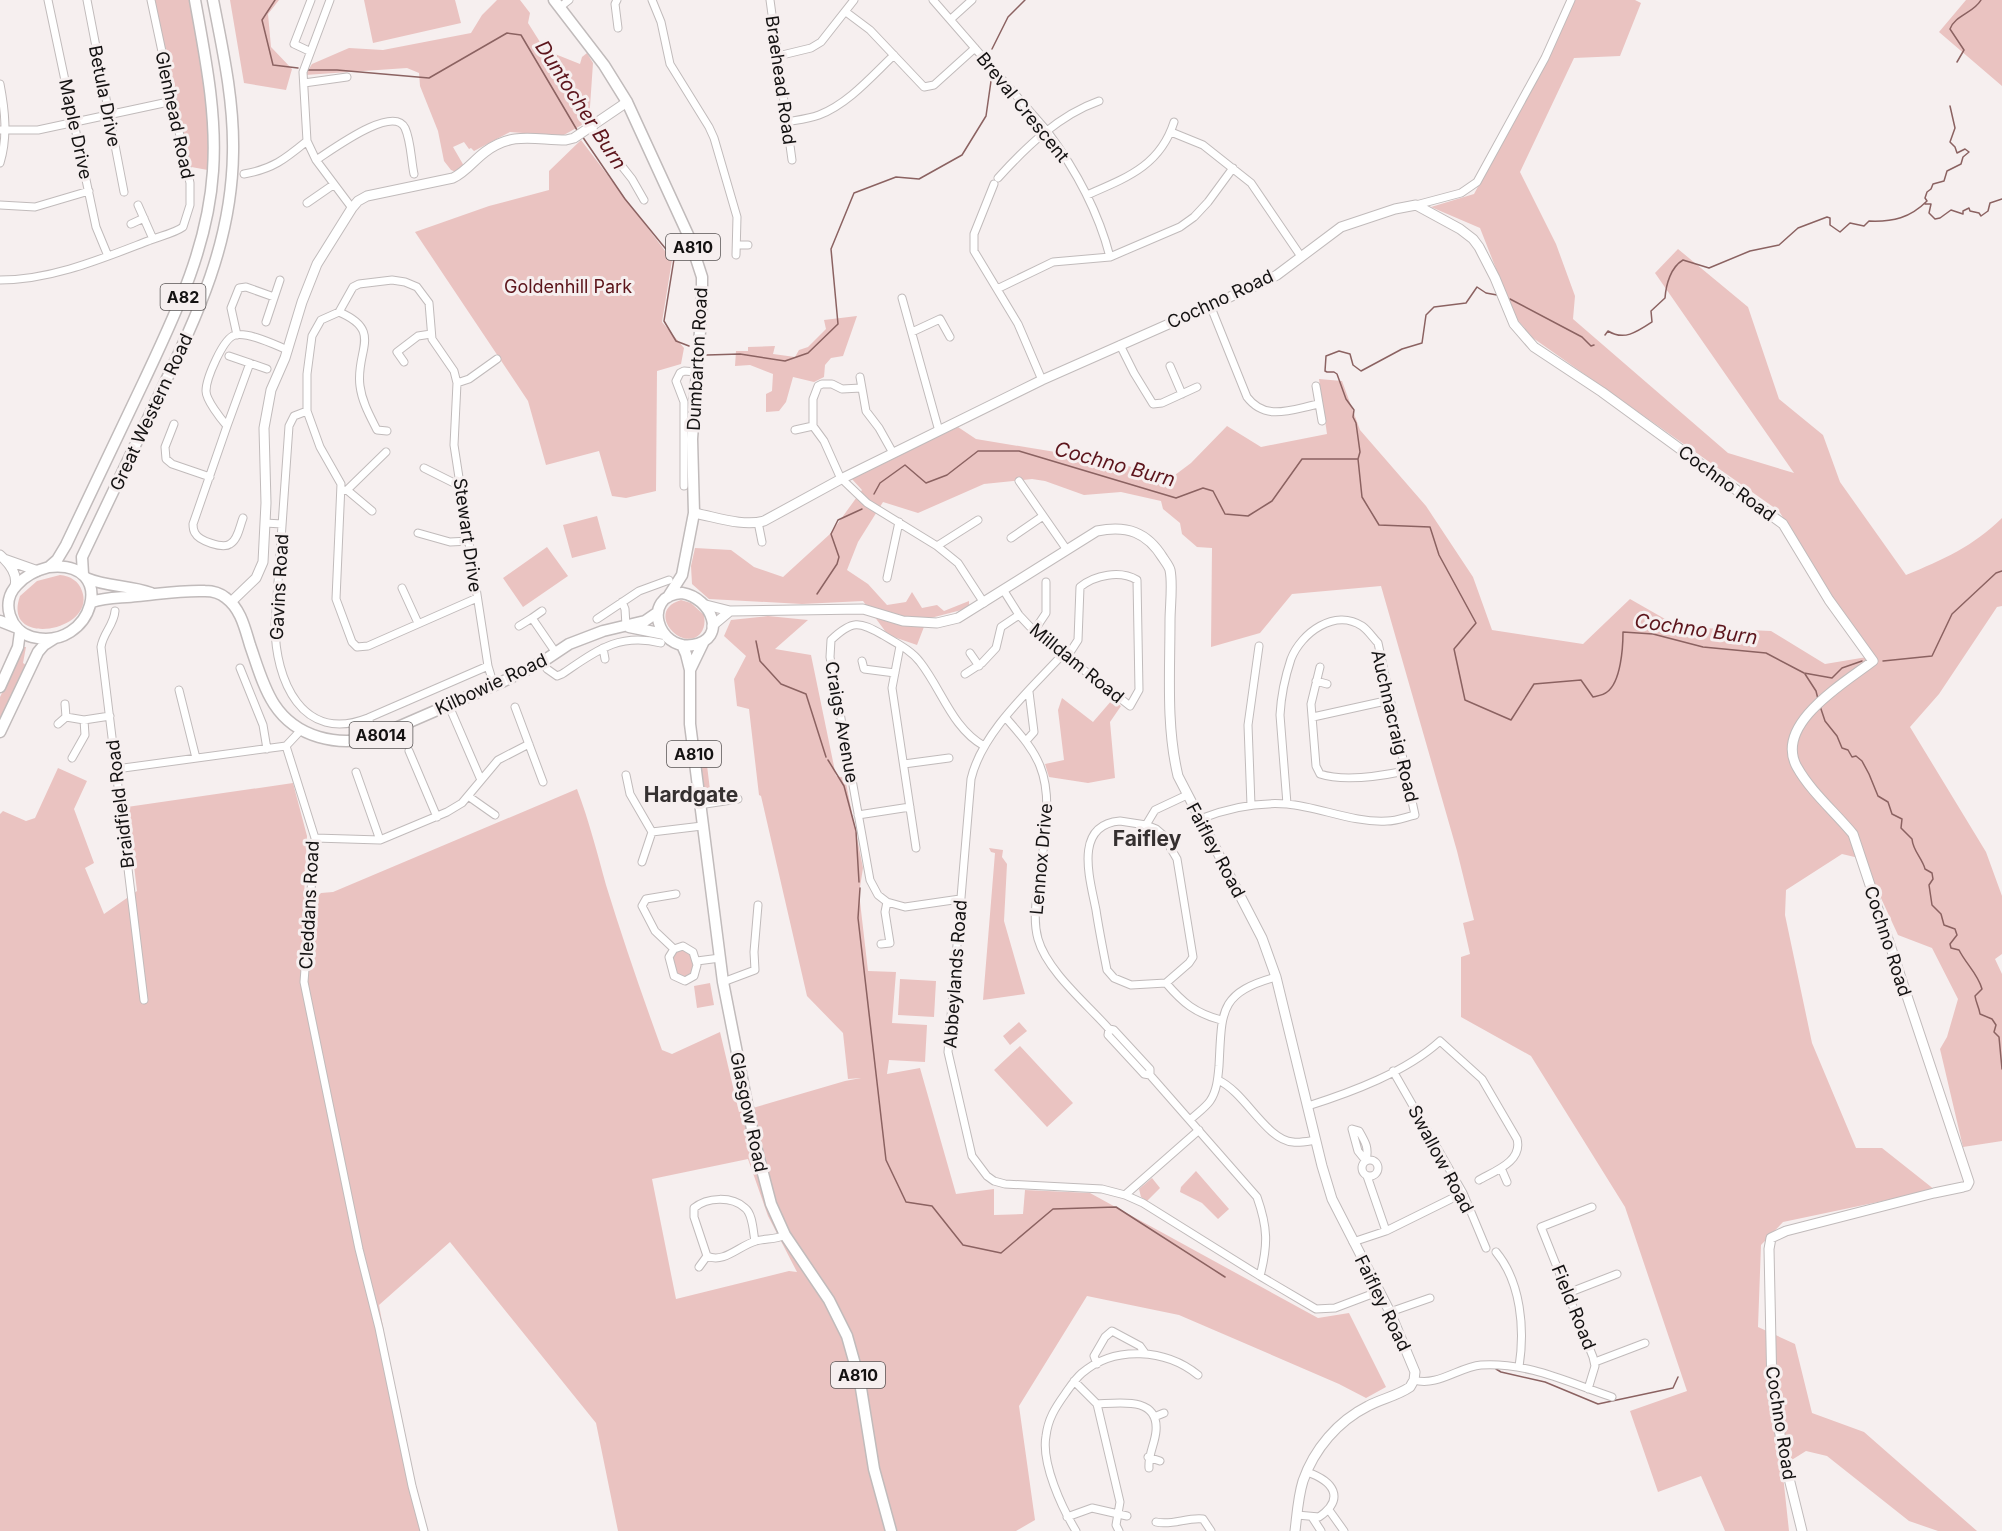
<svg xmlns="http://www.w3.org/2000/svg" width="2002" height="1531" font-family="Inter,sans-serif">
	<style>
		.green { fill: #eac3c1; fill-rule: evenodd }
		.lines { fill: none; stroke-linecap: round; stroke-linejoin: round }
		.stream { stroke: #8b6261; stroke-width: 1.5 }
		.street-casing { stroke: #c1bbbb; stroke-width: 9 }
		.secondary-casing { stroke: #c1bbbb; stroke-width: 11 }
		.primary-casing { stroke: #c1bbbb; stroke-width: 13 }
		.street { stroke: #fff; stroke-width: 7 }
		.secondary { stroke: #fff; stroke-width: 9 }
		.primary { stroke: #fff; stroke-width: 10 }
		.labels { text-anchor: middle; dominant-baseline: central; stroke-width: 6; stroke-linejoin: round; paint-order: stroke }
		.shield { fill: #f6efef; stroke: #585454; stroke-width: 1.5 }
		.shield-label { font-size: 16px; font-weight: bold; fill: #141212 }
		.street-label { font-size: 18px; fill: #141212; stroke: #f6efef }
		.park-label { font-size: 18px; fill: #5b141a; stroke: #f6efef }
		.water-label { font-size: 20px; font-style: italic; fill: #5c141b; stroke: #f6efef }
		.quarter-label { font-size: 21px; font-weight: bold; fill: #353030; stroke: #f6efef }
	</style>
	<rect width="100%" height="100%" fill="#f6efef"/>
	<path class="green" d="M151,0H195L210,89L213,171L186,166Z
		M230,0H279L268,14L271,47L292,69L286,90L244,83Z
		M364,0H455L461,23L373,43Z
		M497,0H520L530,13L528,23L545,50L580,64L582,57L587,53L593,63L589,121L562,136L510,132L474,151L471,148L469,149L464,142L453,147L464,166L456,172L451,170L444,161L438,131L420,86L419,73L407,68L305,75L312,64L349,48L383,50L471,33L482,15Z
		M1574,0H1635L1641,3L1620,56L1574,58L1520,172L1556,244L1575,296L1573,319L1728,453L1794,473L1655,273L1678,249L1748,307L1779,399L1823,435L1840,482L1906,575C1942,560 1974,546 2002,518V606L1997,607L1939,694L1910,727L1986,852L2002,896V954L1995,959L2002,974V1141L1963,1147L1940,1049L1947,1037L1958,999L1932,948L1898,935L1863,859L1842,854L1786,890L1785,915L1812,1043L1856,1148H1882L1935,1190L1783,1222L1761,1245L1758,1327L1795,1344L1812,1413L1864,1432L1977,1531H1938L1909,1521L1827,1456L1806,1451L1782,1466L1789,1531H1725L1701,1476L1658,1492L1630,1411L1687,1391L1625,1207L1531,1056L1461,1017V957L1470,954L1463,923L1474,920L1457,851L1381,586L1292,594L1260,633L1211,647L1212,548L1197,547L1182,534L1180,523L1163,509L1161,501L1121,492L1084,495L1045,481L1032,479L984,484L918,513L883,502L858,542L847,570L868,584L887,605L906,602L912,592L922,608L937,605L944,611L969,601V608L927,619L917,645L888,635L863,601L802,604L709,599L692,584L691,566L695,548L731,550L754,567L783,577L830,534L862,490L851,478L958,427L976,439L1110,461L1171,478L1191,463L1227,426L1261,447L1327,434L1319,379L1342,381L1360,430L1426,506L1473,577L1492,630L1583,644L1630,599L1679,627L1771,631L1825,664L1867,657L1779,511L1533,338L1515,317L1480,228L1431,207L1474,194L1552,49Z
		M1966,0H2002V86L1939,32Z
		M581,140L672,260L662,322L684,348L681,364L657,371L656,491L626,498L612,496L599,451L546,465L528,401L415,232L489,206L549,190V171Z
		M857,316L843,356L831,358L825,365L824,377L814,382L793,377L786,402L779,411L766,412V394L772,391L773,374L750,365L735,366L736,351H748V347L775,346L773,354L795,357L799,350L808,347L826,329L824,320Z
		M597,516L606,549L572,558L563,525Z
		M547,547L568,576L523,607L503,578Z
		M60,575C70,576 79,581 82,591C97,631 1,649 20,596L37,581Z
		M681,600L691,603L704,615C705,622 705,628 700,634C682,653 644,611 681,600Z
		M768,616L808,620L775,649L811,655L836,776L845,778L863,868L859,893L868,971L896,972L892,1023L927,1025L925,1062L889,1060L887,1074L920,1068L956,1194L994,1189V1215L1023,1214L1025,1190L1090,1193L1318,1318L1349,1313L1386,1387L1366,1398L1339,1384L1179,1315L1087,1296L1019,1406L1035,1520L1016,1531H618L596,1423L450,1242L379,1305L412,1486L424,1531H0V814L3,811L26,821L35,818L58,768L87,781L74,809L94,863L85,868L104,914L137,891L127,807L293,783L307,836L304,897L314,900L321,893L333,892L577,789C589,821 597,852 606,885C623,940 642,995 662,1050L672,1054L720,1032L739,1112L845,1081L861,1078L848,1079L843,1033L807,996L761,796L759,795L749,709L737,706L734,679L746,656L724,636L731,620ZM748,1159L768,1216L797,1272L789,1271L676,1299L652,1179Z
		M24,647H26L23,663L26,665L0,721V697Z
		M1062,698L1093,722L1112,700L1121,706L1110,722L1115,778L1088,783L1049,777L1045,764L1064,760L1058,710Z
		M704,749H705L711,798L704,795L701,767Z
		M989,848L1003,850L1002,857L1007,864L1004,921L1025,994L983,1000L995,853L991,852Z
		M684,949L691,954L693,967L690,975L685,977L678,976C673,969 671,959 675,952Z
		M900,979L936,981L934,1017L898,1015Z
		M710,983L714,1005L697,1008L694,986Z
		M1019,1022L1027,1031L1010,1045L1003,1036Z
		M1020,1046L1073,1103L1047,1127L994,1070Z
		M1196,1171L1229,1209L1218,1219L1202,1203L1180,1192L1181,1187Z
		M1152,1178L1160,1188L1147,1201L1141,1197L1139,1189Z"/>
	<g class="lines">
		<path class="stream" d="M275,0L262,20L273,65L298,68
			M992,49L1008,17L1025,0
			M1957,62L1964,50L1950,29C1955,15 1974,13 1981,0
			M308,70H337L429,78L507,33L521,35L577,130
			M582,136L625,199L674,259L664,321L676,341L689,346
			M1925,204H1931L1929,213L1935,219L1940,218L1951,210L1963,214V211L1969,208L1970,211L1979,213L1981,216L1988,211L1990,203L2002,199
			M1510,299L1582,337L1591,346L1594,345
			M1605,335L1608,331C1624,341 1637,332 1652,322L1651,311L1665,298C1666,284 1671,267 1683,260L1709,268L1750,251L1779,245L1798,228L1827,217L1830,218V225L1840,232L1850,223L1864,226L1869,221C1893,222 1910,218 1927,201L1925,198L1927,192L1931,189L1933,184L1944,181L1947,171L1961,164L1963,157L1969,152L1965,149L1957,153L1955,147L1950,142L1955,128L1950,106
			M707,355L740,354L785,361L808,353L838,324L831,249L854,193L896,177L919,179L962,155L986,116L991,81
			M1358,459L1360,452L1356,423L1353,417L1354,410L1346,399L1337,374L1334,372H1327L1325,371L1326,356L1339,351L1350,354L1353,365L1361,371L1402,349L1422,343L1426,315L1434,307L1466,303L1477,287L1486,293L1497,295
			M874,494L880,483L905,465L926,483L947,475L978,451H1019L1176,498L1203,488L1213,491L1225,514L1248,516L1272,501L1302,459H1358L1362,497L1379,525L1430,527L1439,555L1476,623L1454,649L1465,700L1511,720L1534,684L1581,680L1593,697C1597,696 1604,695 1607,692C1621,682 1623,647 1623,632L1653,634L1703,647L1766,653L1804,673L1832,678L1842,668L1862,661
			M817,594L837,564L839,557L831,534L838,520L862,509
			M756,641L760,661L781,684L806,694L826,757
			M1883,661L1932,656L1952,614L1996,573L2002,571
			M1805,674L1816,691L1818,699
			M1820,706L1825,721L1837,736L1842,748L1848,750L1852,757L1856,756L1862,761L1869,774L1878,796L1888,802L1892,814L1902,819L1901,828L1912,839C1913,851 1922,858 1925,869L1932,873L1933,879L1929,885L1932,905L1941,914L1944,925L1955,929L1957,935L1950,944L1951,948L1959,950C1966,964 1978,974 1982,989L1975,996C1976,1003 1979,1007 1980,1014L1992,1019L1996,1025L1994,1032L1999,1037L2002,1069
			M828,760L844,786L856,831L859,882
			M860,888L858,918L886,1160L906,1202L932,1206L963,1245L1001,1253L1053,1209L1116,1207L1225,1277
			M1496,1369L1501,1372L1545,1382L1598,1404L1673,1388L1678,1377"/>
		<defs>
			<path id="street" d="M48,0L96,227L108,256
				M87,0L124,192
				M330,0L303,72L307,141L316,160L352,208
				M617,0L615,4L618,28
				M652,0L661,22L670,64L709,127L714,138L737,217L736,255
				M770,0L792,160
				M933,0L1047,131C1076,170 1098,210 1110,257
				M560,7L569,0
				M846,12L870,30L924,87L934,85L975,48
				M951,19L972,0
				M309,51L294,44L311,0
				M778,56L811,48L821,42L854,0
				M304,83L347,77
				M0,84C5,110 8,137 0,163
				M786,122C797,120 808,119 819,115C848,104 872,76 894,55
				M591,127L632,179L644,200
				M0,130H38L173,101
				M1171,132L1203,145L1251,183L1300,255
				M316,160C332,150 393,104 405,128C411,141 411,160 414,174
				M244,174C273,169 285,159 307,141
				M998,178C1026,147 1059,115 1099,101
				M994,184L974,234V251L1018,324L1042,380
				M1087,195C1126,178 1160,166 1174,122
				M307,203L333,185
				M0,205L35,207L89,191
				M138,205L153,239
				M1416,205L1461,193L1477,182L1545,58L1571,0
				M131,224L144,218
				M737,245H748
				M0,280C51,280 101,259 148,241C159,236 173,234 183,227L190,205V183L151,0
				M997,289L1053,262L1110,257L1180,227L1194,217L1208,202L1233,168
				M902,298L939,431
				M1210,305L1247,397C1266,422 1292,409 1319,404
				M339,312L353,287L359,284L392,280L405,282L417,287L429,303L432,339L454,371L457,383L454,445L488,666L494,686
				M339,312L321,320L312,336L307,374V411L320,447L341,484L336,599L352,642L357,647L368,646L477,598
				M339,312C384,331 355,351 360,386C362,402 370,416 377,430L387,431
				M266,322L280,280
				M912,332L940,319L950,337
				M237,335L231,308L239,288L246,287L274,297
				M1120,345L1134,373L1153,404L1162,403L1197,387
				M229,356L267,369
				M404,362L397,352L418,336L431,334
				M1170,366L1182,394
				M860,377L866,411L879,428L893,453
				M457,383L469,379L497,359
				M1316,386L1322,421
				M307,411L294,416L289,426L275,625C275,680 302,744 368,718L488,666
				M174,424L165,447L166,459L172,464L210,477
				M227,426L250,363
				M795,430L813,426
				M424,468L454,483H461
				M841,479L824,441L813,426V399L818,386L822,384H832L842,389L861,388
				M1019,481L1067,550
				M845,482L867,503L937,546L958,563L984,603
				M684,486V402L676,381L680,373L684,371L696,372
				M347,490L372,511
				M341,491L347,490L386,452
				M243,518C240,525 238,540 230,544C223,549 199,541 195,533C193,530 193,528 193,524L227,426C221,419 206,400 206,391C206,379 223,338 235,335C249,332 275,345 288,350
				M758,522L762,542
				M265,523L282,524
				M418,533L450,542L470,541
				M1011,538L1043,516
				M937,546L978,520
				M887,578L899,522
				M402,588L418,623
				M1004,591L1019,615L1034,631L1063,654L1067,657L1130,706L1139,690L1137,580C1120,570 1095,575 1080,587L1078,640L1067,657
				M622,602L625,609L626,626
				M115,611C114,625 103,633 101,647L144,1000
				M532,618L542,611
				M597,619L639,591L669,580
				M519,626L532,618L556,653
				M1034,631L1046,613V582
				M900,646L892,688L916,848
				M603,648L605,659
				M970,653L979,666
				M1063,654C1031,689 982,732 971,779L948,1052L972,1156L987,1176L994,1181L1005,1184L1102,1189L1125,1195L1143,1203L1260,1276L1316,1309L1335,1308L1380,1291
				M862,661L864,669L895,673
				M542,662L547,669L557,676L562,674C595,652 618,632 661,643
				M1320,667L1311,704L1316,766L1320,774C1344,782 1381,776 1405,771
				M240,668L263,725L267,749
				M965,674L982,663L996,648L1001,627L1019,615
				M1316,681L1327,684
				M179,690L196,758
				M65,704L66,717L84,720L110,716
				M449,706L481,780
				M515,707L543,782
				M1313,717L1390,700
				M368,718L375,737
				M1006,718C1019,733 1033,748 1040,766C1054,800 1043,849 1038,884C1036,903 1033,921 1038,939C1047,971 1087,1004 1109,1029L1114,1030L1150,1069V1075L1257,1197C1268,1228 1268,1245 1260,1276
				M58,724L66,717
				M301,730L286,746L315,838L304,982L359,1249L379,1328L412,1486L424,1531
				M1026,741L1034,732L1029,692
				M409,751L437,817
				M72,758L85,735L84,720
				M904,764L949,758
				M116,769L286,746
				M356,772L380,840
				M626,775L630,794L652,832L702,826
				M468,796L495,815
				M699,805L738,799
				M1251,805L1248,725L1259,646
				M858,815L910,807
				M1200,819C1227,808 1257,802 1287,804C1320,807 1353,823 1387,821C1396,821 1406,817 1415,815L1378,643C1373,638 1368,630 1362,626C1335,608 1301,633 1291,659C1285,677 1281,697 1280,715L1287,804
				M1120,821L1146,825L1156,829L1163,835L1177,859L1193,957L1189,963L1166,983L1131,985L1114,978L1107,970C1103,950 1099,930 1096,910C1090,879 1073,825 1120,821Z
				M1146,825L1155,810L1187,795
				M315,838L380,840L447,812L462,803L498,760L529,744
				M642,862L652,832
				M960,899L905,907L887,902L878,895L870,880L830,657L831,640C852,620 859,621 883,635C896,643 911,650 920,662C942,690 952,728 984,746
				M881,944L890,943L885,912L887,902
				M683,946L693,952L697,965L694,976L685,981L674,976L669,957L674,949Z
				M674,949L655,931L642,906L646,899L676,894
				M697,961L720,958
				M723,982L755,970L754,952L758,905
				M1166,983C1183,1003 1195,1013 1221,1020
				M1109,1029L1108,1035L1144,1074L1150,1075
				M1393,1071L1463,1193L1486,1248
				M1218,1080C1245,1092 1266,1140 1293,1142C1300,1143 1309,1141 1316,1140
				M1308,1106C1352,1092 1406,1072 1440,1041L1482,1079L1517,1139C1523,1161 1495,1171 1479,1180
				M1190,1120C1196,1114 1205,1108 1210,1101C1217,1091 1218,1077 1219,1066C1222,1012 1218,993 1276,977
				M1352,1129L1359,1131C1366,1143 1369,1148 1366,1161L1358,1151Z
				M1362 1168a8 8 0 1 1 16 0a8 8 0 1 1-16 0Z
				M1501,1168L1507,1182
				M1367,1176L1386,1231
				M1125,1195L1199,1130
				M1353,1242L1386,1231L1463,1193
				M1496,1252C1521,1282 1525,1329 1519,1367
				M707,1256C724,1264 740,1245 756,1241C766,1238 775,1240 785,1235
				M699,1267L707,1256L694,1217V1208C707,1197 732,1196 745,1208C753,1214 753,1232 755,1241
				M1568,1293L1617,1274
				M1390,1312L1430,1298
				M1595,1362L1645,1343
				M1097,1364L1094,1356L1105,1337L1112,1331L1140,1346L1145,1353
				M1414,1380C1437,1387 1459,1367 1481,1365C1529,1362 1569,1383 1612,1397
				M1074,1381L1097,1404L1120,1502L1116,1525L1119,1531
				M1588,1389L1595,1366L1593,1357L1541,1227L1592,1207
				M1097,1404C1119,1403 1159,1396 1156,1431C1155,1444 1148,1454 1149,1468
				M1154,1417L1164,1413
				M1148,1457L1160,1461
				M1329,1510L1344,1531
				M1297,1515L1319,1517C1346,1498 1333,1481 1307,1472
				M1067,1517L1092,1508L1127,1516
				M1312,1517L1321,1531
				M1156,1522C1172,1526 1187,1517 1203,1519L1211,1531
				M1076,1531C1062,1508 1041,1463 1046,1436C1048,1419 1055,1408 1065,1394C1070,1387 1075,1379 1082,1373C1115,1345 1166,1349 1198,1375"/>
			<path id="secondary" d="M694,513C716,517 743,527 764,521L841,479L1042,380L1266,281L1277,275L1341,227L1395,209L1416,205L1460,229L1473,239L1479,247L1495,278L1514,324L1534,347L1602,392L1783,524L1829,600L1873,661C1846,682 1773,724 1797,767C1811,792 1835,812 1853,834L1969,1182L1967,1186L1963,1187L1934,1193L1786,1231L1771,1238L1769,1249L1772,1390L1785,1462L1802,1531
				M0,555C9,563 18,574 15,586
				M4,559L38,571
				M231,602L256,578L263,562L266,503L264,428L271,390L285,358L302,302L317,264L352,208L358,201L367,196L453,178C466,172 474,160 485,152C513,131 535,140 566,140L574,138L627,102
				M706,605L730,611L863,609L903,621L937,623L958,618L1097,531C1127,525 1147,532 1163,558C1165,561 1169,566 1170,570C1173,584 1170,606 1170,621C1170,672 1166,726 1178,776L1262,938L1276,977L1322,1166L1332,1199L1390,1312L1415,1372L1414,1380L1410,1387C1397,1396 1381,1399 1368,1406C1338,1421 1314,1449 1303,1481C1298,1497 1297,1515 1295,1531
				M712,626L730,611"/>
			<path id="primary" d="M554,0L604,65L627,102L689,237L702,277V304L692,439L694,513L682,575L668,597
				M49,567L57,560L66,545C92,490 118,435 144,381C176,313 208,247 213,171C217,113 205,56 195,0
				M49,567C120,559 93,653 32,637C10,631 0,602 17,585C25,576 37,570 49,567Z
				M83,574L82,557C108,502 134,448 160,393C198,314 232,242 233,152C234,101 223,51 213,0
				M86,578C107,587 129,585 151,593
				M682,593C712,598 728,639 693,645C657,651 641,595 682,593Z
				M92,602C106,597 121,598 137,596C159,594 182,590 205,591C212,591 220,593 226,598C241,609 245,629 250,645C257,665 263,687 274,704C296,738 338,747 375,737L504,681L542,662L569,644L603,631L645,621L658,612
				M0,621L15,627
				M629,627L664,634
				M682,645L686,654L690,670V724L723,982L754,1139L771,1204L785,1235L829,1300L847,1336L860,1382L874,1469L891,1531
				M690,670L704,641
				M0,687L18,647L20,632
				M0,732L38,652L44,645L55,638"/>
		</defs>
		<use href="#street" class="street-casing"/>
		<use href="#secondary" class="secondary-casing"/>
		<use href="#primary" class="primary-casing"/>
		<use href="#street" class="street"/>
		<use href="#secondary" class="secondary"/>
		<use href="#primary" class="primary"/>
	</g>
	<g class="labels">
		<g class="shield">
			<rect x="666" y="234" width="54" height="26" rx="4.5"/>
			<rect x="160.5" y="284" width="45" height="26" rx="4.5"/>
			<rect x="349.5" y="722" width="63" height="26" rx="4.5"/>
			<rect x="667" y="741" width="54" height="26" rx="4.5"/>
			<rect x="831" y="1362" width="54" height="26" rx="4.5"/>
		</g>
		<g class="shield-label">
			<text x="693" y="247">A810</text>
			<text x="183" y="297">A82</text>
			<text x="381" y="735">A8014</text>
			<text x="694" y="754">A810</text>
			<text x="858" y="1375">A810</text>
		</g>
		<g class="street-label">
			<text transform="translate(781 80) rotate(82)">Braehead Road</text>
			<text transform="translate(105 96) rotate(79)">Betula Drive</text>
			<text transform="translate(1023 107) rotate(51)">Breval Crescent</text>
			<text transform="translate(175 115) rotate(78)">Glenhead Road</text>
			<text transform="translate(76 129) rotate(78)">Maple Drive</text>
			<text transform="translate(1220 299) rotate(-25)">Cochno Road</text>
			<text transform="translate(697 359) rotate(-87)">Dumbarton Road</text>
			<text transform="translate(151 412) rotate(-65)">Great Western Road</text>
			<text transform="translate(1727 483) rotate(36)">Cochno Road</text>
			<text transform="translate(468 535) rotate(82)">Stewart Drive</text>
			<text transform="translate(279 587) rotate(-87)">Gavins Road</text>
			<text transform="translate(1077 663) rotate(39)">Milldam Road</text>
			<text transform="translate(491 684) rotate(-25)">Kilbowie Road</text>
			<text transform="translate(842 722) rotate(80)">Craigs Avenue</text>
			<text transform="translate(1395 726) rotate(77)">Auchnacraig Road</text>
			<text transform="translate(120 804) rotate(-97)">Braidfield Road</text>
			<text transform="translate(1216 850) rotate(62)">Faifley Road</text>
			<text transform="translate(1041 859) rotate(-85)">Lennox Drive</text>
			<text transform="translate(309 905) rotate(-87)">Cleddans Road</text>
			<text transform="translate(1888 941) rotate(72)">Cochno Road</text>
			<text transform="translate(955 974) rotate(-86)">Abbeylands Road</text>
			<text transform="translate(749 1112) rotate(78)">Glasgow Road</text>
			<text transform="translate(1441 1159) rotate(62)">Swallow Road</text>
			<text transform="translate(1383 1303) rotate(64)">Faifley Road</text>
			<text transform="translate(1574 1307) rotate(68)">Field Road</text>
			<text transform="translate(1781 1423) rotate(81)">Cochno Road</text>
		</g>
		<g class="park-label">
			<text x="568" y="286">Goldenhill Park</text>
		</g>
		<g class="water-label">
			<text transform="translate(581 105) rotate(57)">Duntocher Burn</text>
			<text transform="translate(1115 464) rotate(15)">Cochno Burn</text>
			<text transform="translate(1696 629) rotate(8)">Cochno Burn</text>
		</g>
		<g class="quarter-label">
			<text x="691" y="794">Hardgate</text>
			<text x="1147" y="838">Faifley</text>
		</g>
	</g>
</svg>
